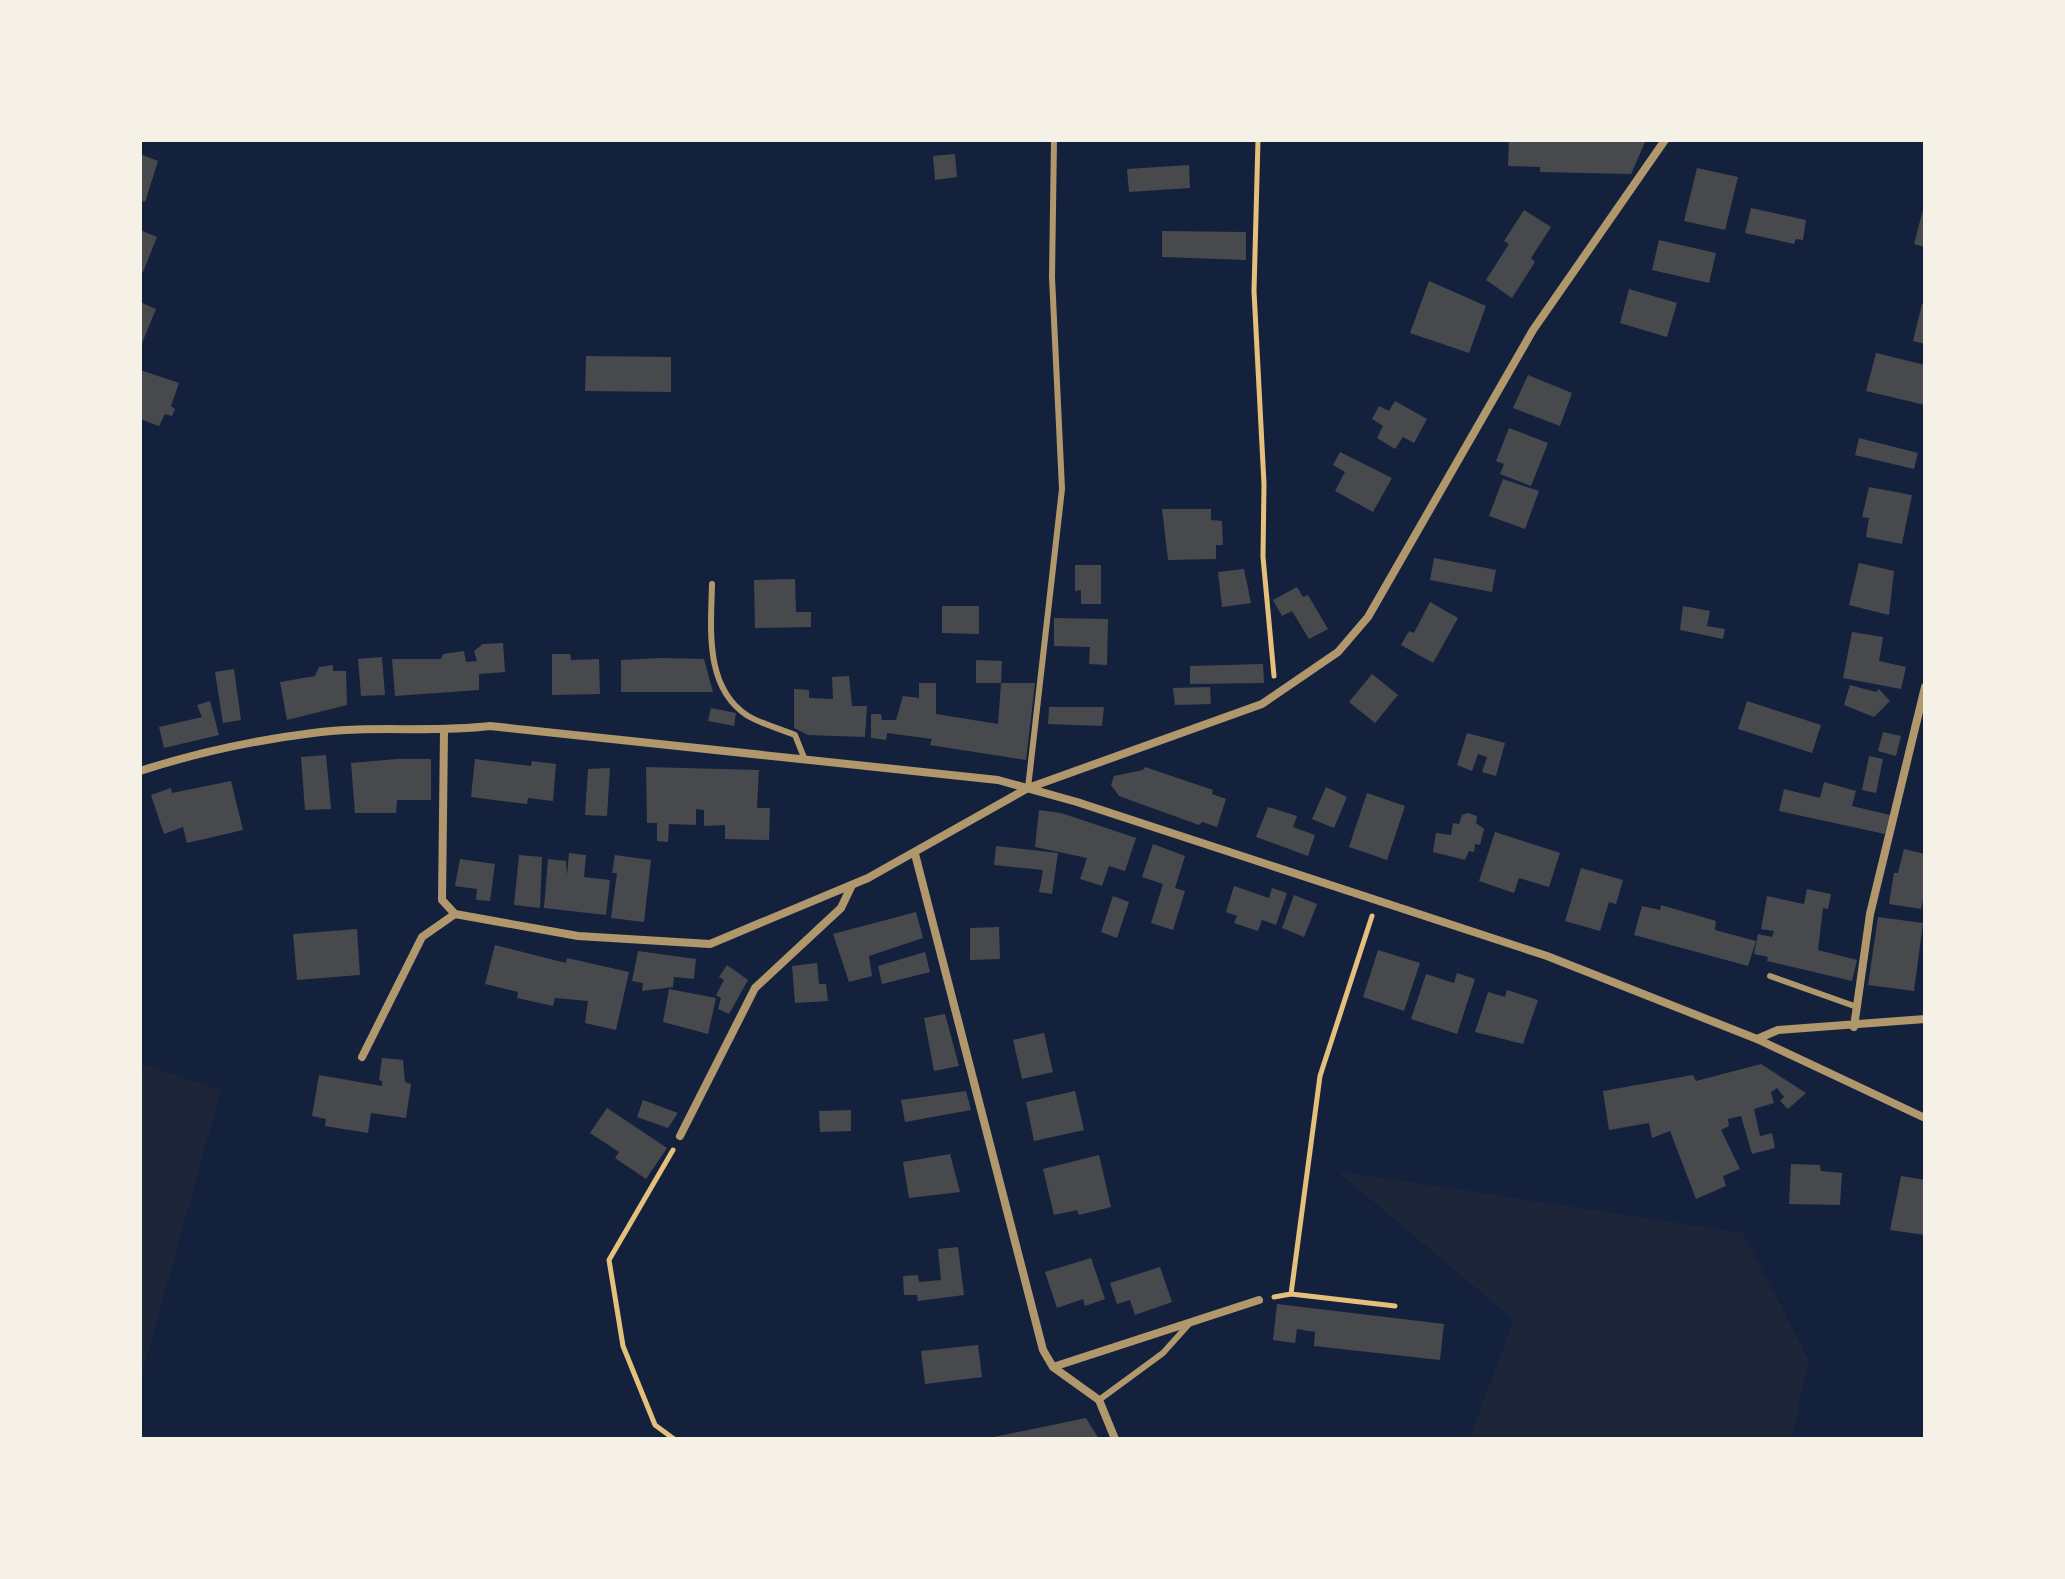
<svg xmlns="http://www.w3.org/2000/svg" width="2065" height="1579" font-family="'Asap Condensed',sans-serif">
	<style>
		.green { fill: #1d2539 }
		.building { fill: #48494c }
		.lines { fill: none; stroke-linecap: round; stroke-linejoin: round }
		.path { stroke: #e5c07b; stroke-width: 5 }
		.service { stroke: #b1986c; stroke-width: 6 }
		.minor { stroke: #b1986c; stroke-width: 8 }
	</style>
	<rect width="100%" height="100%" fill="#14213d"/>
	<path class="green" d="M140,1063L221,1090L140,1381Z
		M1337,1171L1743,1233L1809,1361L1791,1439H1469L1514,1320Z"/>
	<path class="building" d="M1509,140H1646L1631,174L1540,172V167L1508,166Z
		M140,154L158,161L145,202L140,200Z
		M955,154L957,177L935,180L933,156Z
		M1189,165L1190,188L1129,192L1127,169Z
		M1697,168L1738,177L1725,230L1684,221Z
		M1925,202V247L1914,244Z
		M1751,208L1806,220L1803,240L1796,239L1794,244L1745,233Z
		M1524,210L1551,227L1531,258L1535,262L1512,298L1486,280L1509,244L1504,241Z
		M140,230L157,237L143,272L140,271Z
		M1162,231L1246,232V260L1162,257Z
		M1659,240L1716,253L1709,283L1652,270Z
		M1429,281L1486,306L1469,353L1410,333Z
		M1629,289L1677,303L1667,337L1620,323Z
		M140,302L156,309L142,343H140Z
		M1922,304L1925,305V344L1913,341Z
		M1876,353L1925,365V405L1866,391Z
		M586,356L671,357V392L585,391Z
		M140,370L179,383L171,406L175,409L172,416L165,414L159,426L140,419Z
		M1528,375L1572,393L1560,426L1513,408Z
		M1395,401L1427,419L1414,443L1403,437L1395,449L1377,438L1383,426L1372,419L1379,406L1389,411Z
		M1509,428L1548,443L1531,486L1500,474L1504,464L1496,461Z
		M1859,438L1918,453L1914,469L1855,455Z
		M1340,452L1392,478L1373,512L1335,491L1345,472L1333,465Z
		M1503,479L1539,491L1525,529L1489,516Z
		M1869,487L1912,495L1902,544L1866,537L1869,518L1862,517Z
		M1162,509H1211V520L1222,521L1223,545H1216V559L1168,560Z
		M1434,558L1496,570L1492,592L1430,580Z
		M1859,563L1894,571L1889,615L1849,605Z
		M1075,565H1101V604H1081V590L1075,591Z
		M1244,569L1251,603L1222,607L1218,572Z
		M795,579L796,612H811V627L755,628L754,580Z
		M1297,587L1303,597L1308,595L1328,629L1309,639L1292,611L1282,616L1273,600Z
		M1430,602L1458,618L1433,663L1401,645L1409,631L1414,633Z
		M942,606H979V634L942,633Z
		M1683,606L1710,611L1707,626L1725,629L1723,639L1680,630Z
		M1054,618L1108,619L1107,665L1089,664L1090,647L1054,646Z
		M1852,632L1883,637L1879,661L1906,667L1901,689L1843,678Z
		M503,643L505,672L479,674V690L395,696L392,659H441L443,654L464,651L466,662L477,661L474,651L483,644Z
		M552,654H570L571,660L599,659L600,694L552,695Z
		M382,657L385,695L361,696L358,659Z
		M662,658L704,659L713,692H621V660Z
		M976,660L1002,661L1001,683H1035L1026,760L930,745L932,739L887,733L886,740L871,738V714H881L882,720H896L903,696L919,698V683H936V714L998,724L1001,683H976Z
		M1263,664L1264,683L1190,684V666Z
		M333,665V671H346L347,705L287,720L280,682L315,676L319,667Z
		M234,669L241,720L223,723L215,672Z
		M1372,674L1398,695L1375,723L1349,702Z
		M849,676L852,706H867L865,737L808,735L794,728V689L809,690V698L833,699L832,677Z
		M1850,685L1876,692L1879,689L1890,701L1874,717L1844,705Z
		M1210,687L1211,704L1175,705L1173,688Z
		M210,701L219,735L164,748L159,727L202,717L197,705Z
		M1747,701L1821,725L1812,753L1738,729Z
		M1049,707H1104L1102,726L1048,724Z
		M711,708L736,713L734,726L708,721Z
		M1883,732L1901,736L1896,756L1878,751Z
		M1467,733L1505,743L1496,776L1482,772L1487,757L1478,754L1472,771L1457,765Z
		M326,755L331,809L305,810L301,757Z
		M1869,756L1883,759L1876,793L1862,790Z
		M397,759H431V800H397L396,813H355L351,763Z
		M475,759L531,766L532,761L556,764L553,801L528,798L527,804L471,797Z
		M646,767L759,770L757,808H770L769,840L725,839V825L704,826V810L696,809V825L669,824L668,842L657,841V823H647Z
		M1145,767L1213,790L1212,794L1226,799L1217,827L1202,822L1199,825L1119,796L1111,785L1114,776L1143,770Z
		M610,768L607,816L585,815L588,769Z
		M231,781L243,830L187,843L183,827L164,834L151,795L171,788L172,793Z
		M1824,782L1856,791L1852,806L1890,815L1885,834L1779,811L1784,789L1820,798Z
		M1326,787L1347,797L1334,828L1312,819Z
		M1367,793L1405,806L1387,860L1349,847Z
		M1268,807L1297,816L1293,827L1315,835L1308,856L1256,837Z
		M1039,810L1061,813L1136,838L1125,871L1109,866L1102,886L1080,879L1087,858L1035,847Z
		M1468,813L1477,816L1476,823L1484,829L1480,845L1475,844L1474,852L1469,851L1465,860L1433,852L1436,833L1451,835L1453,823L1459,824L1462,815Z
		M1495,832L1560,853L1549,887L1519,878L1514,893L1479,881Z
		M1153,844L1185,856L1175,888L1185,891L1173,930L1151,923L1163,884L1142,877Z
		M996,846L1058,853L1052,894L1039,892L1043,870L994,865Z
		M1904,849L1925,854V892L1921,909L1889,904L1894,873H1898Z
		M569,853L586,855L584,877L610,880L606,915L544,908L548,859L566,861L567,875Z
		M519,855L542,857L540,908L514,905Z
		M615,855L651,860L644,922L611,918L617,873H612Z
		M460,859L495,864L490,901L476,900L477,889L455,886Z
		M1581,868L1623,880L1616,904L1609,902L1600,931L1565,921Z
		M1234,886L1269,898L1272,888L1287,893L1276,925L1262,920L1258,931L1234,923L1237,916L1226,912Z
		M1807,889L1831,894L1828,909L1823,908L1818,950L1857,960L1852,981L1767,961L1768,957L1754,954L1758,934L1772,937L1774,931L1761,929L1767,896L1804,904Z
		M1294,895L1317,904L1304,937L1282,928Z
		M1113,896L1129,902L1117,938L1101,932Z
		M1661,905L1716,921L1715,930L1756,941L1748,966L1634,935L1642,906L1660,910Z
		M916,912L923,938L869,956L872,976L849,982L833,934Z
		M1878,917L1923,923L1914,991L1868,985Z
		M999,927L1000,959L970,960V928Z
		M357,929L360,975L297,980L293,934Z
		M495,945L566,963L567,958L629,972L616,1030L585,1023L588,1001L555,998L553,1006L517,998L518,992L485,984Z
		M1378,950L1420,963L1404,1011L1363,997Z
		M638,951L696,959L694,979L674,977L673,987L642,991L643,983L632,981Z
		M925,952L930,972L882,984L878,966Z
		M817,963L819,984H826L828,1001L795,1003L792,966Z
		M727,965L748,980L729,1014L718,1009L721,998L716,995L724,980L719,977Z
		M1457,973L1475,979L1457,1034L1411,1019L1426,974L1454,983Z
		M669,989L716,998L708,1034L663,1022Z
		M1507,990L1538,1000L1523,1044L1475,1032L1488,992L1505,997Z
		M945,1014L959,1066L934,1071L924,1018Z
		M1044,1033L1053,1072L1022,1079L1013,1040Z
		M382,1058L403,1060L405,1082L411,1084L406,1118L371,1113L368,1133L325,1126L326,1119L312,1116L319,1075L382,1086V1081L379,1080Z
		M1761,1064L1806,1093L1788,1109L1780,1101L1784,1097L1777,1088L1771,1092L1774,1103L1754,1109L1760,1136L1772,1133L1775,1148L1752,1154L1741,1116L1728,1119L1729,1126L1721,1130L1740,1169L1723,1176L1726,1186L1696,1199L1670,1131L1652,1138L1649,1123L1609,1130L1603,1091L1693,1075L1696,1081Z
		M966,1091L971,1110L905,1122L901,1100Z
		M1075,1091L1084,1130L1034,1141L1026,1102Z
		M643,1100L678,1113L668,1128L637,1117Z
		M607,1108L667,1148L646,1179L615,1158L619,1152L590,1133Z
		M851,1110V1131L820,1132L819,1111Z
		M950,1154L960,1192L909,1198L903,1162Z
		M1099,1155L1111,1207L1079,1215L1077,1210L1054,1215L1043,1169Z
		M1791,1164L1820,1165L1821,1171L1842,1173L1840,1205L1789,1204Z
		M1901,1176L1925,1180V1235L1890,1230Z
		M958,1247L964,1295L918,1301L917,1295H904L903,1276L918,1275L919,1282L941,1280L938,1249Z
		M1091,1258L1105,1299L1085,1306L1083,1299L1057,1308L1045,1272Z
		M1160,1267L1172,1302L1135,1315L1130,1300L1117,1304L1110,1283Z
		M1277,1304L1444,1324L1440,1360L1314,1346L1315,1332L1297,1329L1295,1343L1273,1340Z
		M978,1345L982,1377L925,1384L921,1351Z
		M1086,1418L1099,1439H989V1438Z"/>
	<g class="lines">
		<path class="path" d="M1258,140L1254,291L1264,484L1263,557L1274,676
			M673,1150L609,1260L623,1346L655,1425L674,1439
			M1291,1294L1395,1306
			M1274,1297L1291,1294L1320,1076L1372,916"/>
		<path class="service" d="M712,584C711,628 704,688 748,716C762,724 780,729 795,735L805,760
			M1028,788L1062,489L1052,277L1054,140
			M1770,976L1857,1007
			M1099,1400L1163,1353L1189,1324"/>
		<path class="minor" d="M444,732L442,900L455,914L578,936L710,944L868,878L1028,788L1262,704L1338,652L1368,617L1533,330L1665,140
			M140,771C195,753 256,740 313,733C370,725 430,733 490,726L998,780L1077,802L1547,956L1757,1039L1925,1118
			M915,854L1043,1350L1053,1367L1099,1400L1115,1439
			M1854,1027L1870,914L1925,687
			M1757,1039L1778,1030L1925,1019
			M362,1057L422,937L455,914
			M680,1136L755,988L841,908L852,885
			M1053,1367L1259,1300"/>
	</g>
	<rect width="2065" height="1579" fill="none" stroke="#f6f1e7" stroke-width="284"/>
</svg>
